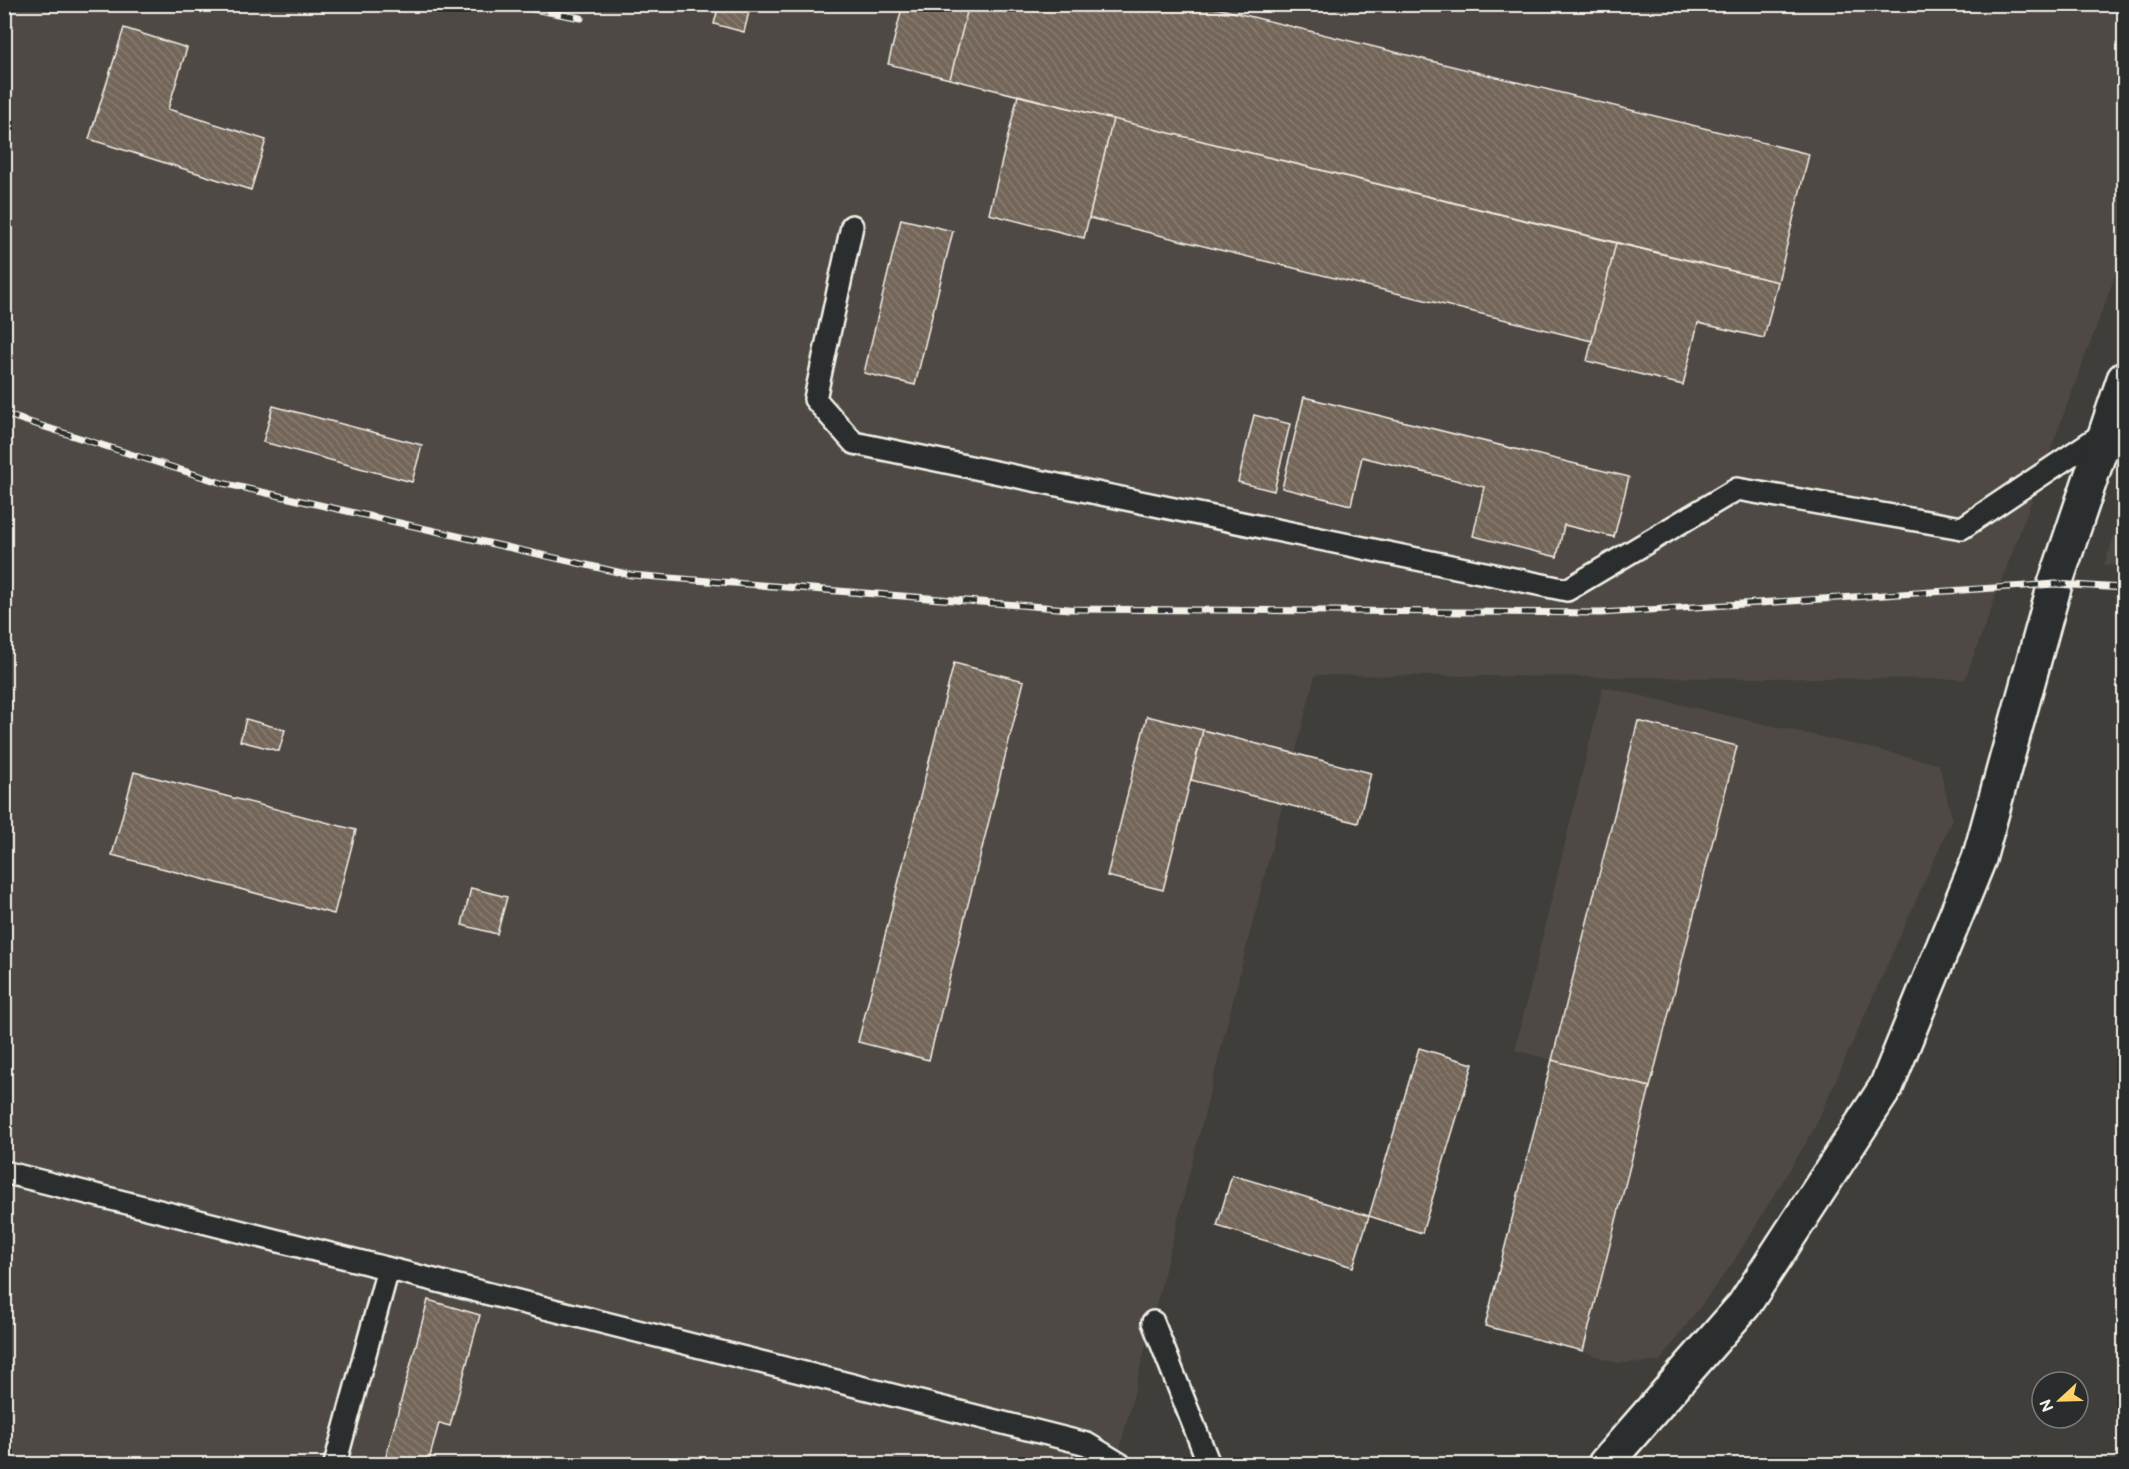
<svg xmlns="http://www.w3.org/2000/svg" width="2129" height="1469" font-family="'Balsamiq Sans',sans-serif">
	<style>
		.built { fill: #4f4a44 }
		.building { fill: url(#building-back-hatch); stroke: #f4f1e8; stroke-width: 1.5 }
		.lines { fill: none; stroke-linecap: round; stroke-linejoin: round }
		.lane-casing { stroke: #f4f1e8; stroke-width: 26 }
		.street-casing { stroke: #f4f1e8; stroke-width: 38 }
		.lane { stroke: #2a2d2e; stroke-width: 21 }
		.street { stroke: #2a2d2e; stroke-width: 33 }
		.rail-casing { stroke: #f4f1e8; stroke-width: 7 }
		.rail { stroke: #2a2d2e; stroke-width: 4.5; stroke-dasharray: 14; stroke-linecap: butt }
	</style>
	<defs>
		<pattern id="building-back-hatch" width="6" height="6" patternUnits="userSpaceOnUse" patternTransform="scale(1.5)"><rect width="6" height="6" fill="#736559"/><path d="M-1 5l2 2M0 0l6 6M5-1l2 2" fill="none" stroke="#887c71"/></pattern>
	</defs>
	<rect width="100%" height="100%" fill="#403e3b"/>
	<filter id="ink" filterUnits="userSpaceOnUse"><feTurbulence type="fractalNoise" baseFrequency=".0167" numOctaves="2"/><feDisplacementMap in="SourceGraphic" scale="12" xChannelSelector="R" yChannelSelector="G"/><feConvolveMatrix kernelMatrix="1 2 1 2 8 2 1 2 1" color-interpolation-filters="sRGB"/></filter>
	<g filter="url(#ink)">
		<path class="built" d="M5,5H2124V252L1965,679L1315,675L1116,1464H5Z
			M2124,509V565H2104Z
			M1603,687L1939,764L1952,819L1813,1131L1734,1261L1659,1362L1618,1363L1583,1351L1485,1326L1552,1060L1515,1050Z"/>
		<path class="building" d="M719,4H751L744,32L714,24Z
			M903,4H969L950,79L888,64Z
			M969,4H1200L1809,154L1778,282L950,79Z
			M124,28L187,48L168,109L266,140L251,190L89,139Z
			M1018,95L1113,119L1084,238L989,214Z
			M1113,119L1616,243L1592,341L1089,218Z
			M901,219L953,231L915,385L864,373Z
			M1616,243L1778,282L1764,338L1698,323L1683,385L1587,361Z
			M1304,397L1629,477L1614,537L1564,525L1557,557L1473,536L1484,487L1362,457L1351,505L1282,488Z
			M273,406L422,445L412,482L263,442Z
			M1254,415L1290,424L1274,491L1238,482Z
			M954,663L1024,681L929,1060L858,1042Z
			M1147,716L1203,730L1163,890L1107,876Z
			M246,719L285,730L279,751L240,741Z
			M1638,721L1737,746L1650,1087L1552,1060Z
			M1203,730L1371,773L1358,823L1191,780Z
			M134,772L356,830L334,914L112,855Z
			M471,888L507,897L497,934L462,925Z
			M1419,1048L1473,1064L1422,1233L1369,1216Z
			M1552,1060L1650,1087L1583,1351L1485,1326Z
			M1232,1175L1369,1216L1353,1267L1217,1226Z
			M428,1300L480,1315L450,1426L439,1423L428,1464H384Z"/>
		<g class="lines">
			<defs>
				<path id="lane" d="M852,226L815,399L854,443L1567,590L1737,489L1962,528L2107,431
					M4,1172L1087,1444L1120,1464
					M1153,1322L1209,1464
					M335,1464L388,1269"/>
				<path id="street" d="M1605,1464L1744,1305L1886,1087L1979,859L2055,584L2124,379"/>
			</defs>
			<use href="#lane" class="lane-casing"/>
			<use href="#street" class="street-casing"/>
			<use href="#lane" class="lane"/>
			<use href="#street" class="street"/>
			<defs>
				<path id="rail" d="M506,4L581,18
					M4,414L222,483L631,575L1069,609L1601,613L2055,584L2124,588"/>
			</defs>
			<use href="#rail" class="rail-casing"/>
			<use href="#rail" class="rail"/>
		</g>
	</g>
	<rect width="2129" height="1469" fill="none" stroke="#2a2d2e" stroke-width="24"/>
	<rect x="12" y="12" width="2105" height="1445" fill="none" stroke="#f4f1e8" stroke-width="2" filter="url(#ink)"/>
	<g transform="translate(2060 1400) rotate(248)"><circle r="28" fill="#2a2d2e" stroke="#7b7b78" stroke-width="1.5"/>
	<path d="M0-4.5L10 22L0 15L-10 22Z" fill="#ffd166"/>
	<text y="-9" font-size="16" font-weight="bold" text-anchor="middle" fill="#f4f1e8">N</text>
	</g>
</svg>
